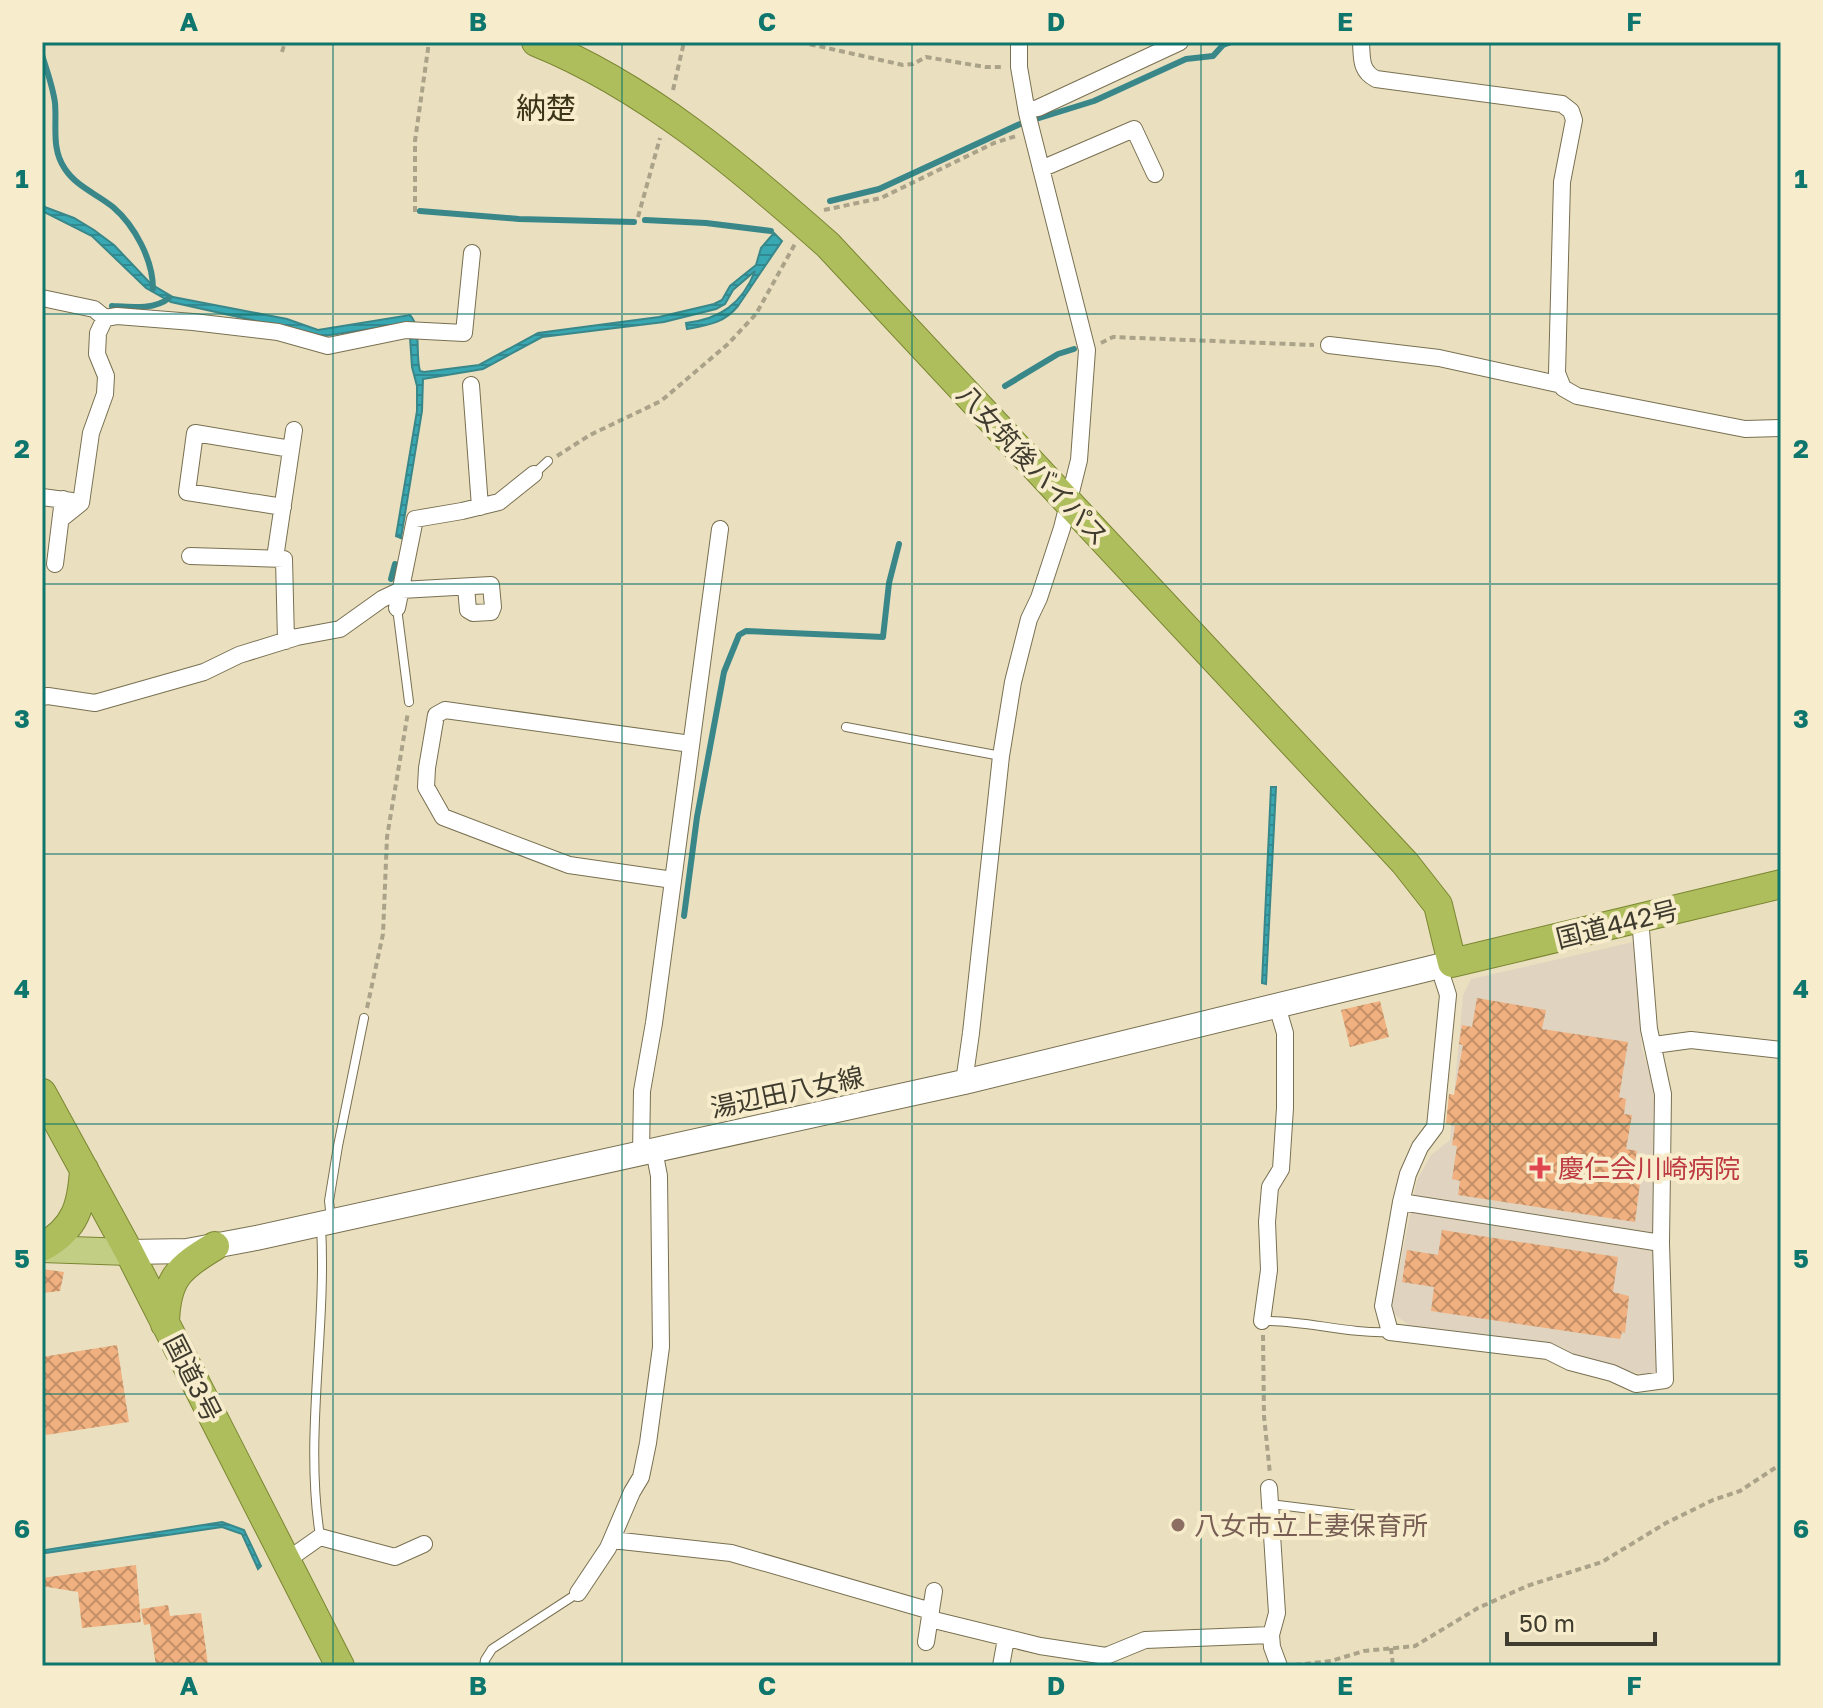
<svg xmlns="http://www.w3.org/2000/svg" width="1823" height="1708" font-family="'Golos Text','Noto Sans JP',sans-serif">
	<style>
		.medical { fill: #e0d4c0 }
		.water { fill: url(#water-rules); stroke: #3a878a; stroke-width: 2 }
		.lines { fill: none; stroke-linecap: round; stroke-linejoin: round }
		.stream { stroke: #3a878a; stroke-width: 6 }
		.building { fill: url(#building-cross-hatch) }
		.service-casing { stroke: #797052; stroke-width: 10 }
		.minor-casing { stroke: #797052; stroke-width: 18 }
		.secondary-casing { stroke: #797052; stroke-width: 26 }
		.primary-casing { stroke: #7b8632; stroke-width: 28 }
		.trunk-casing { stroke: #7b8632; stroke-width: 30 }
		.path { stroke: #aaa289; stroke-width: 4; stroke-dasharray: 6 4; stroke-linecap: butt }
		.service { stroke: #fff; stroke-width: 8 }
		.minor { stroke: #fff; stroke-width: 16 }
		.secondary { stroke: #fff; stroke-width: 24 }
		.primary { stroke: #c3ce85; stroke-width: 26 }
		.trunk { stroke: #afbe5c; stroke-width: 28 }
		.grid { fill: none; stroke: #0f766e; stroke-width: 2; stroke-opacity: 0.55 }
		.health-dot { fill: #e0444e; stroke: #f7edcc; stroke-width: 3 }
		.education-dot { fill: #8d6e63; stroke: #f7edcc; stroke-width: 3 }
		.labels { text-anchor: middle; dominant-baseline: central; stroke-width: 8; stroke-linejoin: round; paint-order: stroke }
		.street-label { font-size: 26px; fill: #3f3b2e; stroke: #f7edcc }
		.health-label { font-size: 26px; fill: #be3a42; stroke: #f7edcc; text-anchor: start }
		.education-label { font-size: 26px; fill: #785e54; stroke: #f7edcc; text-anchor: start }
		.quarter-label { font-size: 30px; fill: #3d3519; stroke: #f7edcc }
		.neatline { fill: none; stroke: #0f766e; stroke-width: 3 }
		.grid-label { font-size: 26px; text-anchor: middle; font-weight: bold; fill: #0f766e }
	</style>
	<defs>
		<pattern id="water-rules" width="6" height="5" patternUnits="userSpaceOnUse" patternTransform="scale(2)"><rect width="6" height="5" fill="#38a8b2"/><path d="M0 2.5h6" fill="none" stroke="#318a91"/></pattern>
		<pattern id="building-cross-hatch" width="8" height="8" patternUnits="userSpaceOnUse" patternTransform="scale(2)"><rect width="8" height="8" fill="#f0b07f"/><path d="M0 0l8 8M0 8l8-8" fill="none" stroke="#c49068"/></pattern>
	</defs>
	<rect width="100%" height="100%" fill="#eae0bf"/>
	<path class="medical" d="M1633,942L1642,1048L1654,1087L1656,1373L1644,1375L1581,1358L1564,1348L1540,1342L1470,1333L1415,1330L1394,1314L1392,1304L1417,1180L1431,1155L1450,1140L1463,995L1471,979Z"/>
	<path class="water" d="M42,206L74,218L94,230L114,245L151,284L173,297L287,319L318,330L410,315C422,328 415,355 420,371L424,372L479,365L538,333L659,317L714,304L722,300L730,286L756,265L761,248L774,233L782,241L738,306C724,323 709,325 687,329L686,323C720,319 742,304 755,271L733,290L725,304L716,309L664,322L542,337L483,369L423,379L422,411L401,538L396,536L417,411V386L412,367L409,323L324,336L171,302L146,288L92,236L42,211Z
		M1271,787H1276L1266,984L1262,983Z
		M222,1522L244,1530L261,1566L258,1569L242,1534L222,1527L45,1553V1550Z"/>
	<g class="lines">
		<path class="stream" d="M42,55C47,71 53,87 55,103C57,126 51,149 65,169C77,187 97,194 113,207C135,226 153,260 153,289
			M830,201L879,189L1020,124L1094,101L1186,59L1213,56L1223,45L1231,42
			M420,211L519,219L634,222
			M645,220L706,223L771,231
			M112,306C130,307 155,310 169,298
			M1005,386L1058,354L1074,349
			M391,579L395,564
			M684,916L697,817L724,672L739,635L746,631L883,637L889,583L899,544"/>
	</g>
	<path class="building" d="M1477,998L1546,1010L1542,1029L1628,1042L1619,1097L1626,1099L1624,1114L1632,1115L1626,1149L1637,1151L1634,1166L1642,1168L1635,1222L1458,1195L1460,1181L1452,1179L1457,1146L1452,1145L1455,1126L1446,1124L1449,1094L1454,1095L1463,1045L1459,1044L1462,1025L1472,1027Z
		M1380,1001L1389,1037L1350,1047L1341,1010Z
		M1442,1230L1618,1257L1613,1292L1629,1296L1625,1333L1622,1332L1620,1339L1431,1311L1434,1287L1402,1282L1407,1250L1438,1255Z
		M42,1269L64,1272L60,1291L42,1293Z
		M117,1345L129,1422L46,1435L42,1407V1357Z
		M136,1565L141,1622L82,1628L78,1592L42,1586V1578Z
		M168,1605L170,1616L201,1613L208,1665L156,1666L150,1624L144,1625L141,1609Z"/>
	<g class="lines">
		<defs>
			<path id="service" d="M534,474L548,461
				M397,608L409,702
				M846,727L1001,756
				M331,1218L329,1201L338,1146L364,1018
				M1262,1321C1305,1320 1347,1334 1390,1332
				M1270,1504L1359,1515
				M320,1536C304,1435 327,1329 321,1226
				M484,1666L485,1660L492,1649L578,1593"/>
			<path id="minor" d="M1361,42C1362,58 1360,71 1376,79L1562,104L1571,111L1574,120L1562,182L1557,373L1563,388L1577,396L1745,429L1781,428
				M1027,110L1038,108L1180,42
				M1041,169L1134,129L1155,174
				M42,298L94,309L105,318
				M1329,345L1439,358L1562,385
				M471,385L480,507
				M42,497L72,501
				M283,507L187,492L195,433L291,449
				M61,519L81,503L91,433L105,394L106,376L97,354L98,333L105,318L117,316L193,322L278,332L328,346L406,330L464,333L472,253
				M190,556L284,559L286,641
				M275,558L294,430
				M55,564L63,499
				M397,608L415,519L462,511L499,502L534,474
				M42,697L48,696L95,703L204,672L239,655L297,637L340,629L382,599L401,590L491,585L493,607L491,612L473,613L468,610L466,587
				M673,880L569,865L443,817L426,787L427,768L436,715L445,710L691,744
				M1439,967L1448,995L1435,1127L1420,1147L1408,1174L1401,1202L1383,1306L1390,1332L1548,1351L1570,1362L1612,1373L1636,1384L1665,1380L1661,1243L1663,1094L1649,1029L1640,918
				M1654,1045L1691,1040L1781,1050
				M964,1082L971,1033L1001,756L1013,682L1029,619L1039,598L1062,528L1079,460L1087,350L1027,113L1019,67V42
				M641,1153L642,1091L654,1023L720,529
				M1401,1202L1661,1243
				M1262,1321L1269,1270L1267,1222L1270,1187L1281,1169L1285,1108V1033L1277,1006
				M1269,1488L1277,1613L1271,1635L1272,1647L1279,1666
				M612,1540L731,1553L931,1611
				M286,1561L320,1537L395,1557L424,1544
				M578,1593L608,1548L632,1492L641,1477L648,1443L661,1347L659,1176L654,1150
				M930,1619L1040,1646L1106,1656L1145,1640L1271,1635
				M926,1642L934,1591
				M1001,1666L1006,1639"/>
			<path id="secondary" d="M129,1252L187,1251L256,1238L964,1082L1452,963"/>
			<path id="primary" d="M42,1249L129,1252"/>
			<path id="trunk" d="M536,42C645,86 740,167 828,245L1405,863L1438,905L1452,963L1781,884
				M42,1093L129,1252L340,1666
				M42,1247C76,1229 82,1204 84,1169
				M165,1324C166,1279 178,1268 215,1246"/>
		</defs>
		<use href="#service" class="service-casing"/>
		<use href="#minor" class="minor-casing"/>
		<use href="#secondary" class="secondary-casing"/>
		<use href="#primary" class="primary-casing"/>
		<use href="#trunk" class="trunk-casing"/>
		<path class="path" d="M800,42L903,65L913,64L926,57L985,67H1004
			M282,52L285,42
			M673,90L684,42
			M824,210L881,198L994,143L1016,136
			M415,212V141L429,42
			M638,217L660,138
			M1101,343L1113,337L1314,345
			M557,456L590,435L661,401L728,344L756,314L795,244
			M367,1008L383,934L387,837L408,712
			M1263,1335L1264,1416L1270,1474
			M1391,1648L1393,1666
			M1295,1665L1331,1661L1364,1651L1415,1646L1478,1608L1527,1586L1602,1562L1666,1523L1713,1500L1740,1491L1781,1464"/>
		<use href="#service" class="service"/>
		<use href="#minor" class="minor"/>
		<use href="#secondary" class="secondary"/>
		<use href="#primary" class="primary"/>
		<use href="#trunk" class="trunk"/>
	</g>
	<path class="grid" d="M333,42V1666M622,42V1666M912,42V1666M1201,42V1666M1490,42V1666M42,314H1781M42,584H1781M42,854H1781M42,1124H1781M42,1394H1781"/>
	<path class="health-dot" d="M1536 1156h8v8h8v8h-8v8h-8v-8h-8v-8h8z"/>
	<circle class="education-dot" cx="1178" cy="1525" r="8"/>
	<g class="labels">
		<g class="street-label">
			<text transform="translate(1033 465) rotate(47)">八女筑後バイパス</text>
			<text transform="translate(1617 924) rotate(-14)">国道442号</text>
			<text transform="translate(787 1092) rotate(-12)">湯辺田八女線</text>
			<text transform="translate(193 1378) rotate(63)">国道3号</text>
		</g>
		<g class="health-label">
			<text x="1558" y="1168">慶仁会川崎病院</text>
		</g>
		<g class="education-label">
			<text x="1194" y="1525">八女市立上妻保育所</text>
		</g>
		<g class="quarter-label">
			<text x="546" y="108">納楚</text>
		</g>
	</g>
	<rect width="1823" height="1708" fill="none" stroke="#f7edcc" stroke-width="88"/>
	<path d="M1507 1632v12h148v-12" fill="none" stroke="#3f3b2e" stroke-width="4"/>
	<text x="1519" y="1632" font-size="24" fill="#3f3b2e" stroke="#f7edcc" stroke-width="6" paint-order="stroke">50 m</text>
	<rect x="44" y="44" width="1735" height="1620" class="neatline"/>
	<g class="grid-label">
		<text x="189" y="31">A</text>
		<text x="478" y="31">B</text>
		<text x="767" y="31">C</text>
		<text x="1056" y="31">D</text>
		<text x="1345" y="31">E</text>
		<text x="1634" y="31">F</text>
		<text x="22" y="188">1</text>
		<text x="1801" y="188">1</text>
		<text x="22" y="458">2</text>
		<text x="1801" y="458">2</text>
		<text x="22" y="728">3</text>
		<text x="1801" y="728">3</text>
		<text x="22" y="998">4</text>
		<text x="1801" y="998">4</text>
		<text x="22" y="1268">5</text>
		<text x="1801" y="1268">5</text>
		<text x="22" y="1538">6</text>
		<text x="1801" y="1538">6</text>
		<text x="189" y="1695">A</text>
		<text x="478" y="1695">B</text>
		<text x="767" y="1695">C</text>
		<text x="1056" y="1695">D</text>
		<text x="1345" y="1695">E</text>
		<text x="1634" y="1695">F</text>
	</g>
</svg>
